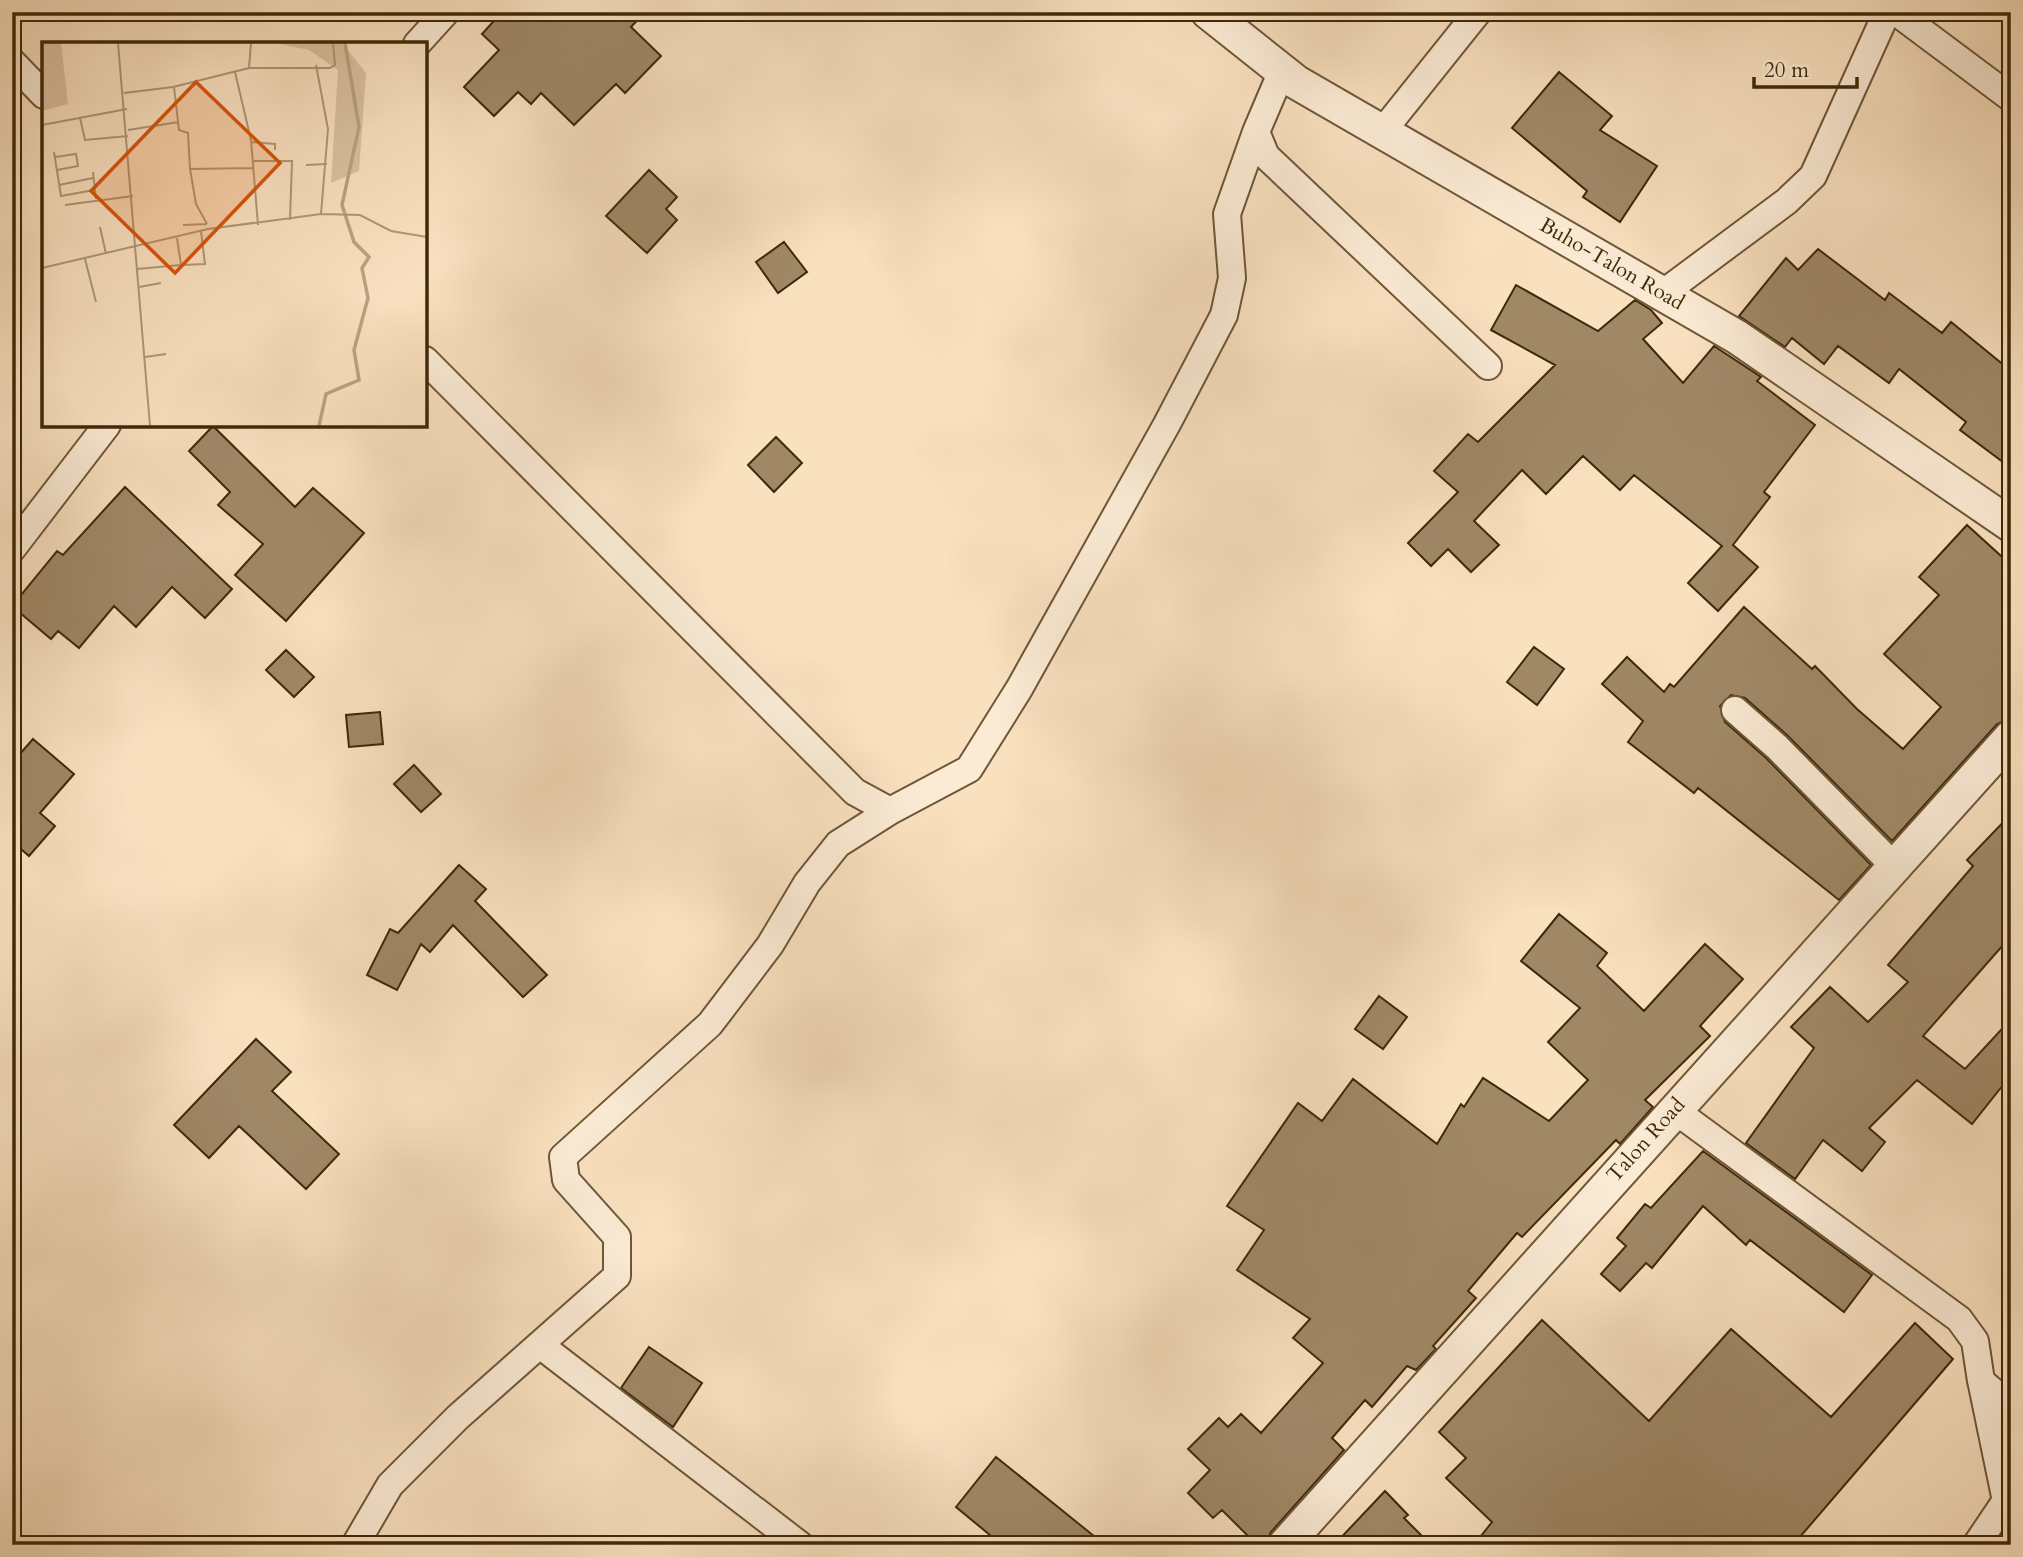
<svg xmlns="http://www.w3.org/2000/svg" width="2023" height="1557" font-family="Cardo,serif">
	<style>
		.building { fill: #a08867; stroke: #402907; stroke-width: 2 }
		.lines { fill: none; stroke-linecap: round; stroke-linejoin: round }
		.minor-casing { stroke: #6e5735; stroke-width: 30 }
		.tertiary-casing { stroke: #6e5735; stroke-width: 37 }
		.minor { stroke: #fbebd5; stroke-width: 26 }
		.tertiary { stroke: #fbebd5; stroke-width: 33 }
		.labels { text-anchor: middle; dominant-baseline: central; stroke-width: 7; stroke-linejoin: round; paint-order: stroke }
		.street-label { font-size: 21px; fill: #402907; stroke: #fbebd5 }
		.inset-river { fill: none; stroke: #baa280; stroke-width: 3.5 }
		.inset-road { fill: none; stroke: #af9775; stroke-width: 2 }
		.view { fill: #d7540c; fill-opacity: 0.15; stroke: #d7540c; stroke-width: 3.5 }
		.inset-edge { fill: none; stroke: #402907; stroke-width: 3.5 }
	</style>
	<rect width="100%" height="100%" fill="#f9e0bf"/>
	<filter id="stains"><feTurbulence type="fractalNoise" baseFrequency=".00286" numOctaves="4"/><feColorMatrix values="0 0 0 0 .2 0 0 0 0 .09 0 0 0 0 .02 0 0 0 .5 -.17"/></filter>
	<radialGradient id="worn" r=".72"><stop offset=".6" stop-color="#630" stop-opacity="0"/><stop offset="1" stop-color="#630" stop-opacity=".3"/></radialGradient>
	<path class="building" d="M502,12H645L631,27L661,56L625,93L616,84L574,125L541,93L531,104L518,92L494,116L464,87L499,50L482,34Z
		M1559,72L1612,116L1600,130L1657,166L1620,222L1583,197L1587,191L1512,128Z
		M649,170L677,197L666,209L677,220L647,253L606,216Z
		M784,242L807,272L778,293L756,262Z
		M1818,249L1885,300L1889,293L1942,333L1951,322L2011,371V468L1960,430L1966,422L1899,369L1889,383L1838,346L1824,364L1792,338L1785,347L1739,316L1786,258L1798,270Z
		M1516,285L1598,331L1635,300L1651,310L1662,323L1643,339L1683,383L1714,346L1761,377L1757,381L1815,425L1764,492L1770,497L1733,545L1758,567L1718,611L1688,583L1722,546L1634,475L1620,490L1583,456L1546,494L1522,470L1474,521L1499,545L1471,572L1448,549L1431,566L1408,543L1458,492L1434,471L1468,434L1478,442L1555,365L1491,330Z
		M213,426L295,507L313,488L364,533L286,621L235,575L263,544L218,505L230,492L189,451Z
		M776,437L802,463L774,492L748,465Z
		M125,487L232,589L205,618L172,587L136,627L114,606L79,648L58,631L51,639L12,606L57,551L63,555Z
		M1967,525L2011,565V718L1997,724L1892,841L1788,736L1745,698L1731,695L1720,706L1725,722L1766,758L1871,865L1839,900L1698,788L1694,793L1628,742L1643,721L1602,684L1627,657L1664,692L1670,684L1674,687L1744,607L1812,669L1815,666L1857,709L1903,749L1941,707L1884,654L1939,595L1919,577Z
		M1534,647L1564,669L1537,705L1507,682Z
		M286,650L314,677L294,697L266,670Z
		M380,712L383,744L349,747L346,715Z
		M33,739L74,774L40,813L55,826L29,856L14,843L12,845V763Z
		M414,765L441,794L421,812L394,784Z
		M2011,814V936L1923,1036L1965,1069L2011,1019V1075L1972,1124L1917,1080L1869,1128L1885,1142L1862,1171L1823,1140L1795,1179L1746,1143L1814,1048L1791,1027L1830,987L1868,1022L1908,982L1888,965L1973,866L1967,860Z
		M459,865L486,889L475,901L547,975L523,997L453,925L430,952L421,944L397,990L367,975L390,929L398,933Z
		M1559,914L1607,953L1597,966L1644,1011L1705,944L1743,979L1700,1026L1710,1036L1645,1100L1653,1107L1620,1144L1616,1140L1522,1237L1517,1233L1468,1291L1476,1298L1433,1346L1436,1349L1416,1370L1407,1366L1372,1407L1365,1400L1332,1438L1344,1450L1271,1532L1266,1543L1257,1545L1222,1510L1213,1518L1188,1493L1210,1470L1188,1449L1219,1418L1228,1427L1241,1414L1261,1433L1323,1363L1293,1338L1310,1319L1237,1270L1264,1230L1227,1206L1298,1103L1322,1121L1353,1079L1437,1144L1461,1104L1464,1107L1483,1078L1549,1121L1588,1080L1548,1042L1580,1008L1521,961Z
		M1379,996L1407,1017L1383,1049L1355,1029Z
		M256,1039L291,1072L272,1091L339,1154L306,1189L239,1126L209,1158L174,1125Z
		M1703,1151L1872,1275L1844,1312L1750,1240L1746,1245L1703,1206L1652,1268L1646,1263L1620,1291L1601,1274L1626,1246L1617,1238L1645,1204L1651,1208Z
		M1542,1320L1649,1421L1731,1329L1831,1417L1915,1323L1953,1359L1793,1545H1474L1492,1522L1446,1478L1466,1458L1439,1432Z
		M649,1347L702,1383L673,1427L621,1388Z
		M996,1457L1105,1545H1002L956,1507Z
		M1385,1491L1408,1515L1404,1518L1431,1545H1334Z"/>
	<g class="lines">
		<defs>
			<path id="minor" d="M1896,12L2011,98
				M417,44L446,12
				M12,62L44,95
				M1282,71L1256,132L1266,156L1488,366
				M1382,132L1478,12
				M1662,294L1787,201L1813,176L1887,12
				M425,360L855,792L890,811L969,769L1019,689L1167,424L1224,315L1232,278L1227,214L1256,132
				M12,549L107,425
				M1735,710L1777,747L1894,866
				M1673,1109L1959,1319L1975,1341L1981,1381L2011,1407
				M540,1345L800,1545
				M1981,1380L2006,1501
				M355,1545L390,1485L458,1417L617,1276V1237L566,1180L563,1157L710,1024L770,945L807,883L838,844L890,811
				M1976,1545L2011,1493"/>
			<path id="tertiary" d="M1208,12L1296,82L1737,337L2011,525
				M1285,1545L2011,737"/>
		</defs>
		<use href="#minor" class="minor-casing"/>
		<use href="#tertiary" class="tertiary-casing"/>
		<use href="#minor" class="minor"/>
		<use href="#tertiary" class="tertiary"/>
	</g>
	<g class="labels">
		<g class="street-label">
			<text transform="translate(1612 264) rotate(30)">Buho-Talon Road</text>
			<text transform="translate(1646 1140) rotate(-48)">Talon Road</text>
		</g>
	</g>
	<g transform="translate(42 42)">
		<rect width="385" height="385" fill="#f9e0bf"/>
		<path d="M0,1H19L26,62L0,69ZM234,1H300L324,31L317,129L289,141L296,28L267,8Z" fill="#dac1a0"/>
		<path class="inset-river" d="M277,384L284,352L317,338L312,308L326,256L320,226L327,215L312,200L300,163L317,85L303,1"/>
		<path class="inset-road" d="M76,1L108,384M274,23L286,87L279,172M207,26L209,1M193,30L209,98L216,183M132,45L137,88L146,91L148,127M82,51L131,45L207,26H288L293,23L291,1M38,76L43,98L86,94M0,83L85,67M86,88L137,80M209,100L233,102V108M12,110L19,154L52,148M13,115L34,112L36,124L15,128M211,119H250L248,178M264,123L285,122M51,130L54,157M17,143L51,136M23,163L91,154M165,182L154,162L148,127L212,126M141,183L165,182M58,185L64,212M135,196L139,223L163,222L159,189M43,217L54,260M0,226L166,187L279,172L318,173L349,189L385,195M95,227L138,223M97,245L119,241M103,315L124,312"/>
		<path class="view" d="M154,40L238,121L133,231L49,149Z"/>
		<rect width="385" height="385" class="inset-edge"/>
	</g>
	<rect width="2023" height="1557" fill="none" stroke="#f9e0bf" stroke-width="42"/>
	<rect x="14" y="14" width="1995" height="1529" fill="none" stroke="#402907" stroke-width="3.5"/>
	<rect x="21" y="21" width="1981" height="1515" fill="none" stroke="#402907" stroke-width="2"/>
	<path d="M1754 77v10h103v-10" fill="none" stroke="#402907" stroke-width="3.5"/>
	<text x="1764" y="77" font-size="21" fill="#402907" stroke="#fbebd5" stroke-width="5" paint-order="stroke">20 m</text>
	<rect width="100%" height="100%" filter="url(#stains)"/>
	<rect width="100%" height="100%" fill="url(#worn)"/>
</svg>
